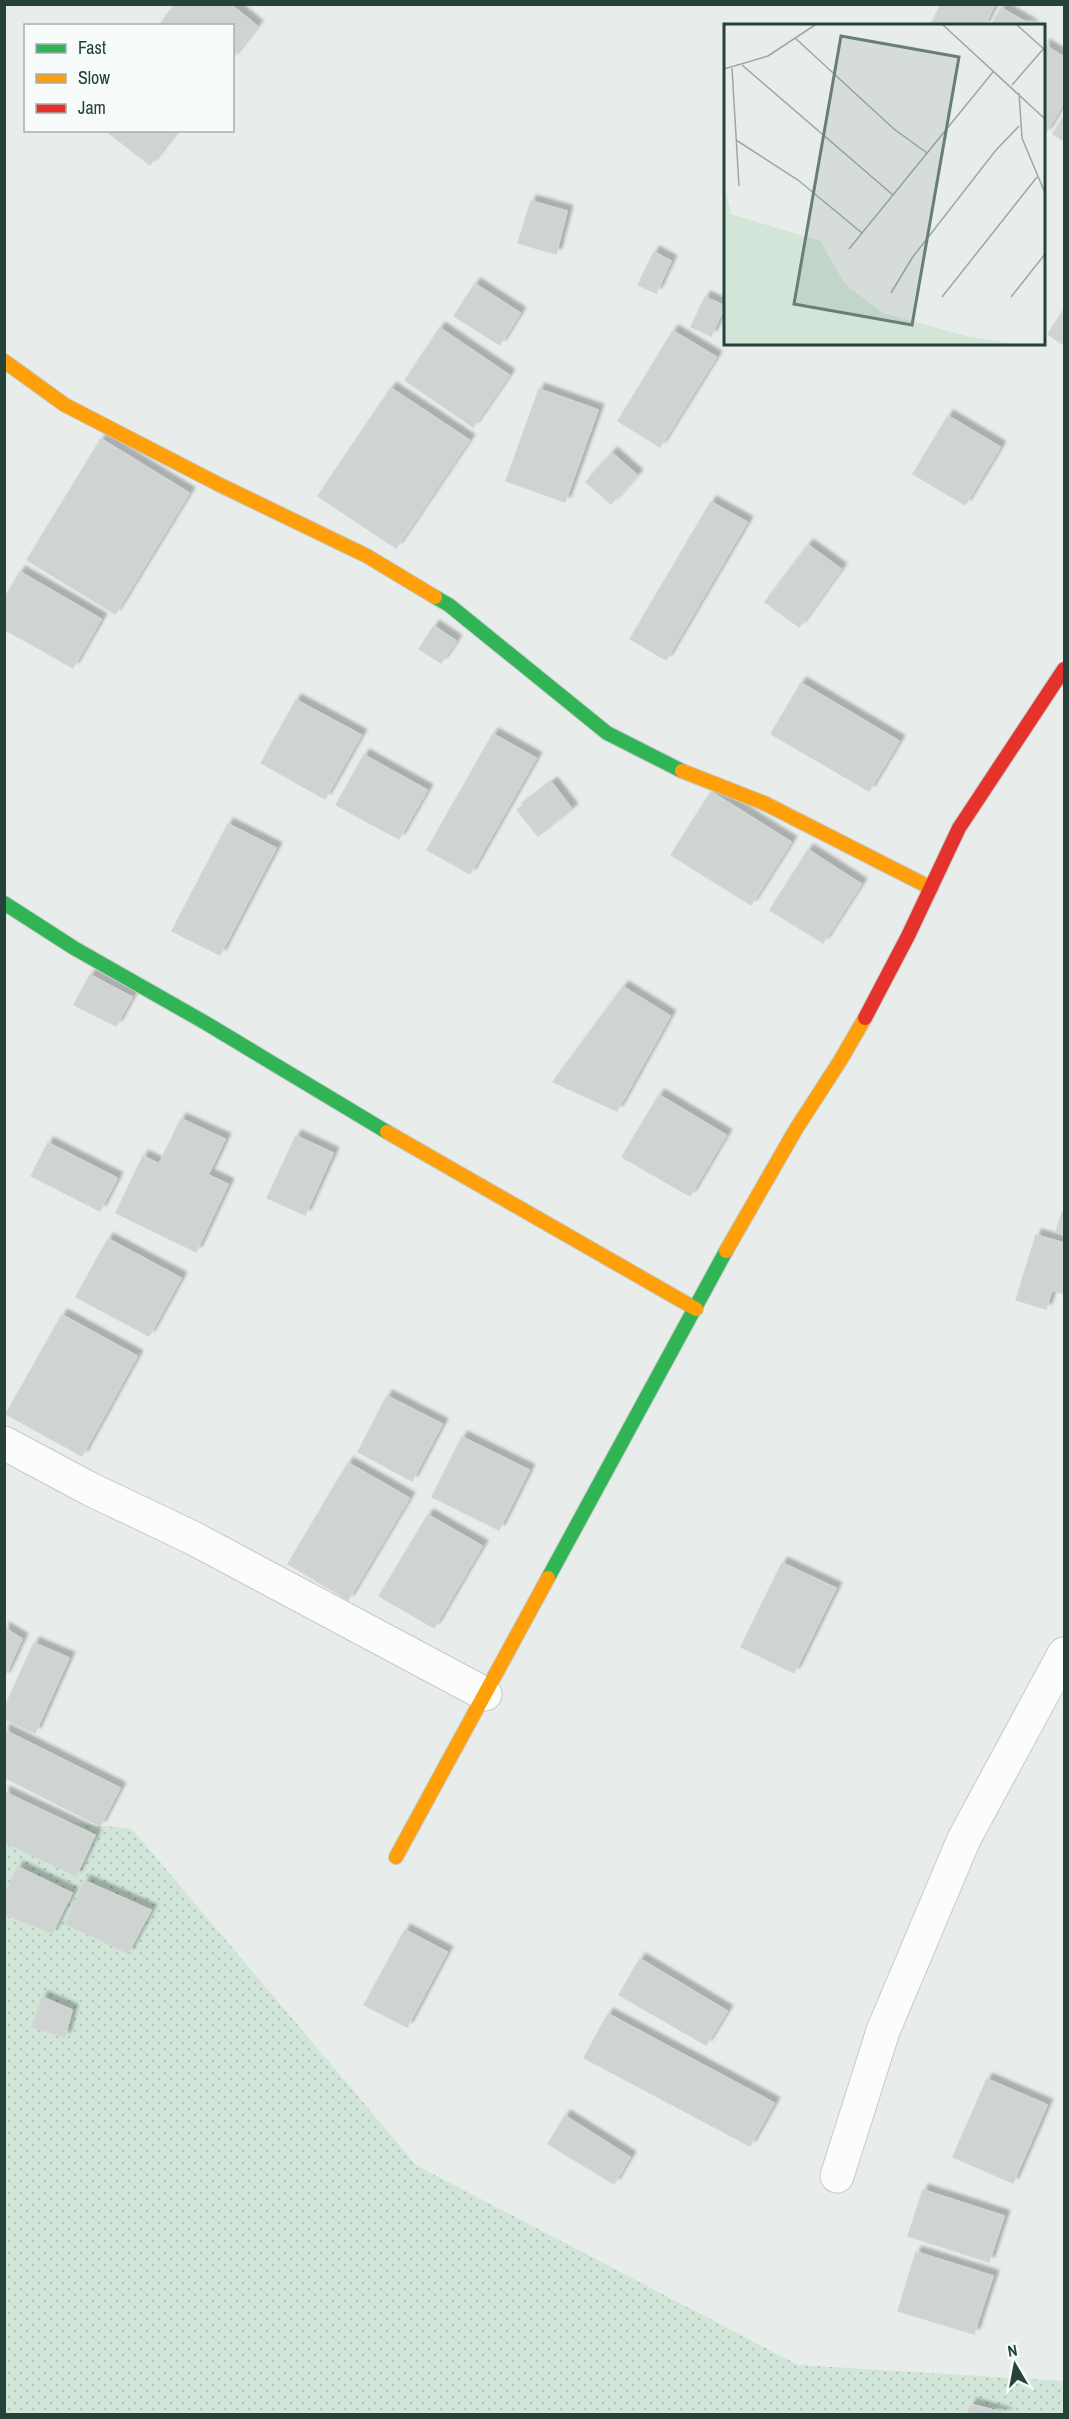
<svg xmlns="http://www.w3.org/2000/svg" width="1069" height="2419" font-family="'Archivo Narrow',sans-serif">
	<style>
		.grass { fill: url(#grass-dots) }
		.building { fill: #cfd4d2; stroke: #d1d6d4; stroke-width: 1.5; filter: url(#shadow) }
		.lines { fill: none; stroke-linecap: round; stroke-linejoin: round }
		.street-casing { stroke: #c5cac8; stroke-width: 35 }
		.fast-casing { stroke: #c3cbc8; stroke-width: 16 }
		.slow-casing { stroke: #c3cbc8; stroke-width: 16 }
		.jam-casing { stroke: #c3cbc8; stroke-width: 16 }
		.street { stroke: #fcfcfc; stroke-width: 33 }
		.fast { stroke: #30b455; stroke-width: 14 }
		.slow { stroke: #ff9f0a; stroke-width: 14 }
		.jam { stroke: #e5322d; stroke-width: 14 }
		.inset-road { fill: none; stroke: #9aa9a4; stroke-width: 1.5 }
		.view { fill: #697e78; fill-opacity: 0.15; stroke: #697e78; stroke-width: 3 }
		.inset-edge { fill: none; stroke: #24423a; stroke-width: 3 }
	</style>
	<defs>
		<pattern id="grass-dots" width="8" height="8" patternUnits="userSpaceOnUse" patternTransform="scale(1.5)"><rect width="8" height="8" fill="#d1e6d8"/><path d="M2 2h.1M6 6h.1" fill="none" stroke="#b3c6ba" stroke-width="1.8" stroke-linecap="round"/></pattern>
		<filter id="shadow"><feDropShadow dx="5.5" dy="-5.5" stdDeviation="1.5" flood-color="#0004"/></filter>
	</defs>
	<rect width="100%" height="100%" fill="#e8edeb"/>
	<path class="grass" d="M5,1814L132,1829L416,2165L798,2365L1064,2381V2414H5Z"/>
	<path class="building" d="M175,4H230L257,26L232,58V26H159Z
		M941,4H995L984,26H930Z
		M1001,8L1032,26H991Z
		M1044,45L1064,57V102L1045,134L1044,133Z
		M1064,116V141L1053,134Z
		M105,130H177L150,165Z
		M531,201L567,211L556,254L518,243Z
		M654,252L671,261L656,293L638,285Z
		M475,284L520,313L500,345L454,316Z
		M705,297L725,306L711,336L691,327Z
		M1064,310V345L1048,334Z
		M440,328L509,375L473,427L405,380Z
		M673,331L716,357L660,447L618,421Z
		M391,388L469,440L396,548L318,496Z
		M539,389L598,410L565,502L506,481Z
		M948,416L1000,447L965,505L913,474Z
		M101,439L189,493L115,614L27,560Z
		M612,453L637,475L611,504L586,482Z
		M711,502L747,522L666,660L630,639Z
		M808,545L841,569L799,627L765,602Z
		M20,572L101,619L73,668L4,629V599Z
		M434,626L456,641L441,663L419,649Z
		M801,683L899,741L869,791L771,734Z
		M296,700L361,735L325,799L261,763Z
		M493,734L536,758L470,874L427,850Z
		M364,755L427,790L399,839L336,805Z
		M552,783L572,809L538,836L517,810Z
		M711,792L791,842L751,905L671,855Z
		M228,824L276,848L220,955L172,931Z
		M808,850L861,884L823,943L770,910Z
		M90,975L132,997L116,1026L74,1005Z
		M623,987L670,1016L617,1111L553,1082Z
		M659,1095L726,1135L690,1196L622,1157Z
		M181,1119L225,1139L208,1175L228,1184L196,1252L116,1213L143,1156L159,1164Z
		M296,1136L333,1153L305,1215L267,1198Z
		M48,1143L117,1178L100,1211L31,1176Z
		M1062,1213L1064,1214V1234L1056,1232Z
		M1036,1235L1064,1243V1294L1052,1290L1046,1309L1016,1300Z
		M108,1239L181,1278L149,1336L76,1297Z
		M62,1315L137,1356L82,1456L6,1414Z
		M387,1396L442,1424L412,1481L358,1452Z
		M462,1437L529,1470L499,1530L432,1497Z
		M348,1463L409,1498L348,1600L288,1564Z
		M428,1515L482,1546L434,1628L379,1596Z
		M782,1563L836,1588L794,1673L741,1647Z
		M4,1628L22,1639L4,1678Z
		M34,1643L69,1658L35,1733L4,1719V1709Z
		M4,1730L120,1788L100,1826L4,1777Z
		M4,1792L95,1835L76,1876L4,1842Z
		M18,1867L72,1893L52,1933L4,1914V1896Z
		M85,1881L151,1910L128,1953L65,1924Z
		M405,1930L447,1952L407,2027L364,2005Z
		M640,1959L727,2011L706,2045L619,1995Z
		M42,1997L72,2010L65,2037L32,2027Z
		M608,2014L774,2103L750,2146L584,2058Z
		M987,2079L1047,2105L1013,2183L953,2157Z
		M565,2116L630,2157L614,2184L548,2144Z
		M923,2190L1004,2216L989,2262L908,2236Z
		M916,2252L993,2276L974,2334L898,2311Z
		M971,2404L1007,2414H968Z"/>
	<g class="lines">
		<defs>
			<path id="street" d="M4,1443L92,1490L193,1538L485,1694
				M837,2176L883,2031L964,1839L1064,1654"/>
			<path id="fast" d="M435,597L449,605L607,733L682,771
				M4,903L74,948L204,1022L387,1132
				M548,1578L726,1251"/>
			<path id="slow" d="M4,361L65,405L218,484L367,556L435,597
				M682,771L764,803L931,888
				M387,1132L696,1309
				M726,1251L796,1129L840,1061L865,1018
				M396,1857L548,1578"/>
			<path id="jam" d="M865,1018L908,936L959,828L1064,669"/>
		</defs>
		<use href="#street" class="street-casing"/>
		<use href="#fast" class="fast-casing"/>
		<use href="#slow" class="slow-casing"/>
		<use href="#jam" class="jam-casing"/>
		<use href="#street" class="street"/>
		<use href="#fast" class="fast"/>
		<use href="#slow" class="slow"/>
		<use href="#jam" class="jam"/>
	</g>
	<g transform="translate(724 24)">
		<rect width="321" height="321" fill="#e8edeb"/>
		<path d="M0,158L7,190L96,217L121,260L159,289L242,312L290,320H0Z" fill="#d1e6d8"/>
		<path class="inset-road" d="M219,1L321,95M293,1L321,26M71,14L170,105L203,129M18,41L169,171M8,44L15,162M0,45L44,32L91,1M288,61L321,23M295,69L298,114L321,169M12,116L74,156L138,209M125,225L269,48M167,269L188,234L272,126L295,102M218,273L313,153M287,273L321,230"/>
		<path class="view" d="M117,12L235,33L188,301L70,280Z"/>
		<rect width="321" height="321" class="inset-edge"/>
	</g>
	<rect width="1069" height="2419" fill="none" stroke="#24423a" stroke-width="12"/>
	<rect x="24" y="24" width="210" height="108" fill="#f7fbf9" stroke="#a3b1ad" stroke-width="1.5"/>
	<rect x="36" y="44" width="30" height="9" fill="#30b455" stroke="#a3b1ad" stroke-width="1.5"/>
	<text x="78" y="54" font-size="18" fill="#24423a">Fast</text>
	<rect x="36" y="74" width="30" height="9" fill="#ff9f0a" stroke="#a3b1ad" stroke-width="1.5"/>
	<text x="78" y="84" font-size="18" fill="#24423a">Slow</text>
	<rect x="36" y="104" width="30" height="9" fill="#e5322d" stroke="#a3b1ad" stroke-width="1.5"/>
	<text x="78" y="114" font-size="18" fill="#24423a">Jam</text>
	<g transform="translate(1015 2365) rotate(350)" stroke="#f7fbf9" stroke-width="4.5" paint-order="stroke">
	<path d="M0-4.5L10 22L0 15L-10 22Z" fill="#24423a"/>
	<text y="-9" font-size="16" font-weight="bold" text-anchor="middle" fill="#24423a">N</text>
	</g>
</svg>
